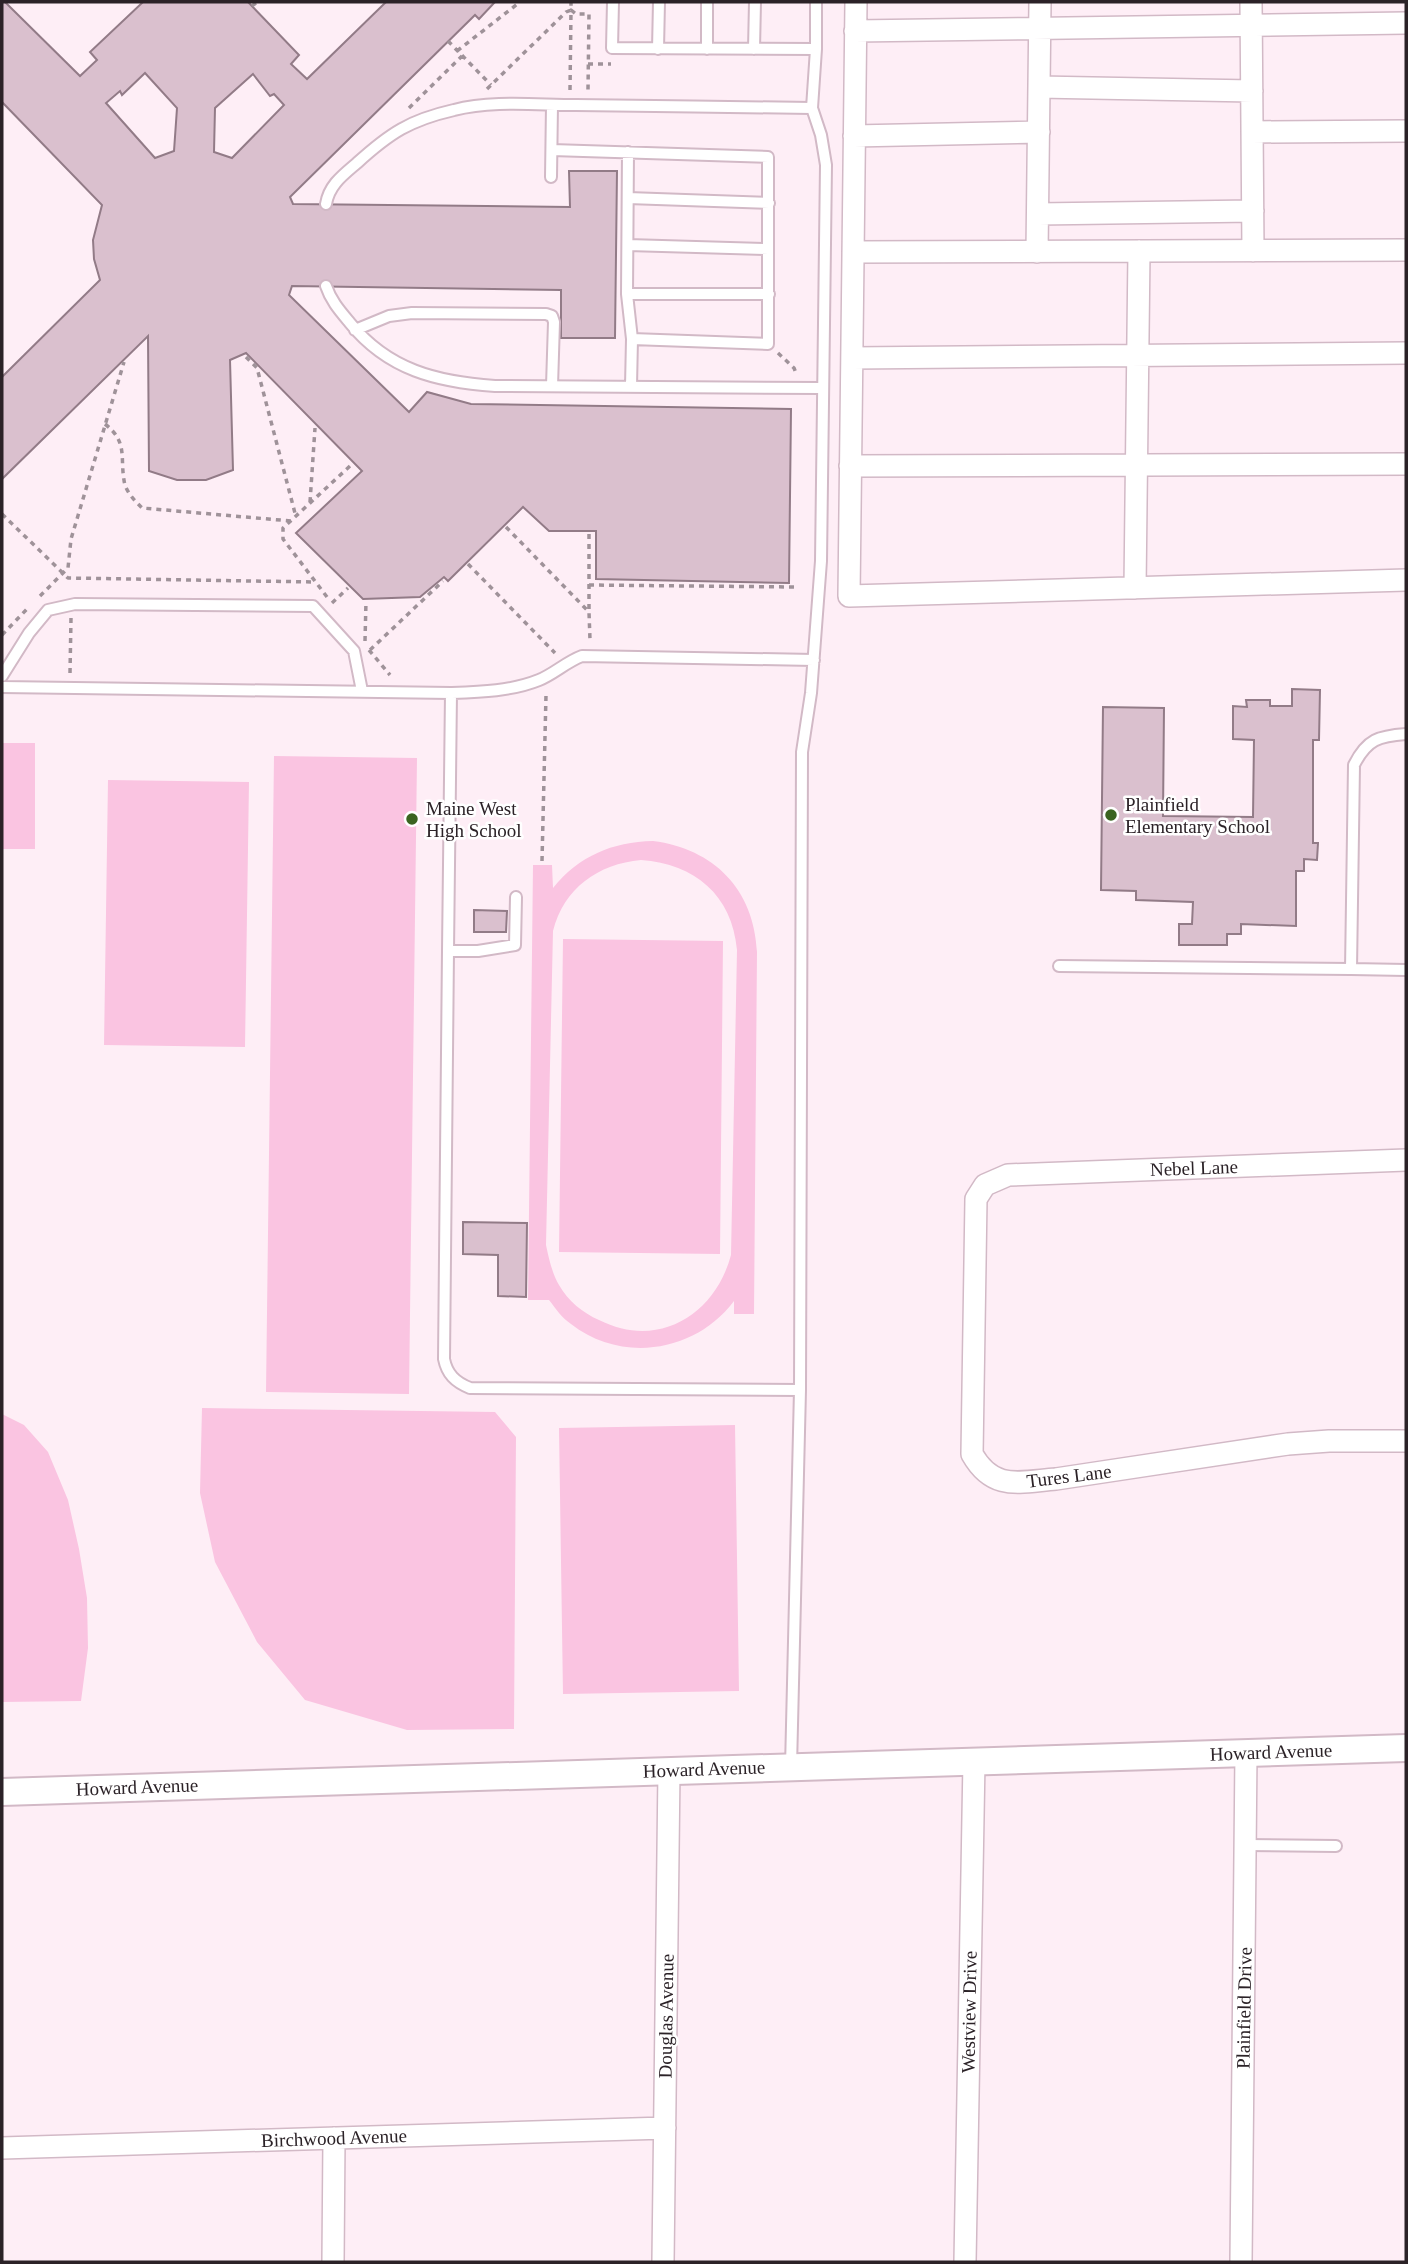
<svg xmlns="http://www.w3.org/2000/svg" width="1408" height="2264" font-family="'Times New Roman',serif">
	<style>
		.green { fill: #fac4e1; fill-rule: evenodd }
		.building { fill: #dac0ce; stroke: #927b87; stroke-width: 2; fill-rule: evenodd }
		.lines { fill: none; stroke-linecap: round; stroke-linejoin: round }
		.service-casing { stroke: #d2b9c6; stroke-width: 14 }
		.minor-casing { stroke: #d2b9c6; stroke-width: 24 }
		.tertiary-casing { stroke: #d2b9c6; stroke-width: 30 }
		.path { stroke: #9f9299; stroke-width: 3.5; stroke-dasharray: 5 5; stroke-linecap: butt }
		.service { stroke: #fff; stroke-width: 10 }
		.minor { stroke: #fff; stroke-width: 21 }
		.tertiary { stroke: #fff; stroke-width: 26 }
		.poi-dot { fill: #3a6420; stroke: #fff; stroke-width: 2.5 }
		.labels { text-anchor: middle; dominant-baseline: central; stroke-width: 5; stroke-linejoin: round; paint-order: stroke }
		.poi-label { font-size: 19px; fill: #2b2227; stroke: #fff; text-anchor: start }
		.street-label { font-size: 19px; fill: #2b2227; stroke: #fff }
	</style>
	<rect width="100%" height="100%" fill="#feeef6"/>
	<path class="green" d="M2,743H35V849H2Z
		M274,756L417,758L409,1394L266,1392Z
		M108,780L249,782L245,1047L104,1045Z
		M653,841C714,849 754,889 757,952L754,1314H734V1301C696,1352 622,1364 571,1324C562,1318 556,1309 549,1300H528L533,865H552L553,888C579,856 612,842 653,841ZM641,860C695,864 732,895 737,950L731,1255C715,1315 658,1350 599,1320C583,1313 568,1301 559,1285C552,1273 549,1259 546,1245L553,931C564,888 598,864 641,860Z
		M563,939L723,941L720,1254L559,1252Z
		M202,1408L495,1412L516,1437L514,1729L407,1730L305,1700L257,1642L215,1562L200,1493Z
		M2,1414L24,1425L48,1452L68,1500L79,1549L87,1598L88,1648L81,1701L2,1702Z
		M735,1425L739,1691L563,1694L559,1428Z"/>
	<path class="building" d="M2,2H5L80,76L97,60L90,52L143,2H248L299,55L291,64L307,79L386,2H495L479,19L475,15L290,197L293,204L570,207L569,171H617L615,338H561V290L292,286L289,295L409,412L427,392L471,404L791,409L789,583L596,579V531H549L523,507L448,581L444,577L420,597L363,599L296,533L362,471L246,353L230,360L233,470L206,480H177L149,471L148,336L2,479V377L100,280L94,259L93,240L102,205L2,102ZM145,73L177,108L174,151L155,158L106,103L120,91L122,95ZM253,74L270,96L274,94L284,105L232,158L214,152L215,108Z
		M1292,689L1320,690L1319,740H1313V843H1318L1317,860L1304,859V871H1296V926L1241,924V934H1227V945H1179V924H1192L1193,902L1136,900V891L1101,890L1103,707L1164,708L1163,816L1253,817L1254,740L1233,739V706L1247,707L1246,700H1270V706H1292Z
		M474,910L507,911L506,932H474Z
		M463,1222L527,1223L526,1297L498,1296V1255L463,1254Z"/>
	<g class="lines">
		<defs>
			<path id="service" d="M613,2L612,48L816,49
				M658,49L659,2
				M707,49V2
				M754,49L755,2
				M552,150L768,157V344L632,339
				M628,152L627,294L632,339L631,386
				M551,177L552,105
				M628,198L769,203
				M326,204C329,185 343,175 357,163C390,133 410,120 454,110C492,100 537,105 576,105C655,106 733,107 812,108
				M628,245L768,249
				M326,286C331,301 340,311 350,323C388,370 437,382 495,386L822,388
				M627,294H769
				M355,330L389,316L412,313L546,314L552,316L554,322L552,386
				M2,676L29,633L48,610L75,604L313,606L354,651L362,691
				M2,687L451,693C480,692 512,691 539,680C554,674 566,662 582,656L814,660
				M1406,734C1379,736 1367,739 1354,765L1351,969L1406,970
				M516,897L515,945L478,951H448L444,1359C447,1374 455,1382 470,1388L800,1390
				M448,951L451,693
				M1059,966L1351,969
				M791,1767L800,1390L802,752L811,693L821,561L826,165L821,135L812,108L816,49V2
				M1245,1845L1336,1846"/>
			<path id="minor" d="M856,2L849,596L1406,580
				M1251,2L1253,251
				M855,31L1406,23
				M1039,87L1252,91
				M1252,132L1406,131
				M854,136L1039,132
				M1038,214L1253,211
				M853,252L1406,250
				M1037,252L1040,2
				M852,358L1406,353
				M850,466L1406,464
				M1135,588L1139,251
				M1406,1160L1008,1175L985,1185L976,1199L972,1454C993,1491 1018,1482 1056,1479L1288,1444L1329,1441H1406
				M2,2148L665,2128
				M333,2262L334,2138
				M663,2262L669,1770
				M965,2262L974,1761
				M1241,2262L1246,1753"/>
			<path id="tertiary" d="M2,1792L1406,1748"/>
		</defs>
		<use href="#service" class="service-casing"/>
		<use href="#minor" class="minor-casing"/>
		<use href="#tertiary" class="tertiary-casing"/>
		<path class="path" d="M252,6L257,2
			M448,41L491,85
			M457,51L520,2
			M588,64H611
			M487,89L566,12L571,10V2
			M570,90L571,10L576,14H589L588,90
			M409,108L462,56
			M778,353L794,368L796,373
			M246,357L257,368L296,517
			M105,424C128,442 120,457 124,480C125,491 135,501 142,508L291,521
			M310,502L315,428
			M2,514L68,578L315,582
			M506,527L589,612L590,640
			M589,534V610
			M468,564L555,653
			M589,585L794,587
			M40,596L68,568L71,539L124,362
			M327,597L283,539V528L350,466
			M332,603L348,588
			M2,635L27,609
			M365,641L366,601
			M369,650L390,675
			M370,650L443,581
			M70,673L71,618
			M542,861L546,695"/>
		<use href="#service" class="service"/>
		<use href="#minor" class="minor"/>
		<use href="#tertiary" class="tertiary"/>
	</g>
	<g class="poi-dot">
		<circle cx="1111" cy="815" r="7"/>
		<circle cx="412" cy="819" r="7"/>
	</g>
	<g class="labels">
		<g class="poi-label">
			<text x="1125" y="804">Plainfield<tspan x="1125" dy="22">Elementary School</tspan></text>
			<text x="426" y="808">Maine West<tspan x="426" dy="22">High School</tspan></text>
		</g>
		<g class="street-label">
			<text transform="translate(1194 1168) rotate(-2)">Nebel Lane</text>
			<text transform="translate(1069 1476) rotate(-7)">Tures Lane</text>
			<text transform="translate(1271 1752) rotate(-2)">Howard Avenue</text>
			<text transform="translate(704 1769) rotate(-2)">Howard Avenue</text>
			<text transform="translate(137 1787) rotate(-2)">Howard Avenue</text>
			<text transform="translate(1244 2008) rotate(-89)">Plainfield Drive</text>
			<text transform="translate(969 2012) rotate(-89)">Westview Drive</text>
			<text transform="translate(666 2016) rotate(-89)">Douglas Avenue</text>
			<text transform="translate(334 2138) rotate(-2)">Birchwood Avenue</text>
		</g>
	</g>
	<rect width="1408" height="2264" fill="none" stroke="#2b2227" stroke-width="7"/>
</svg>
